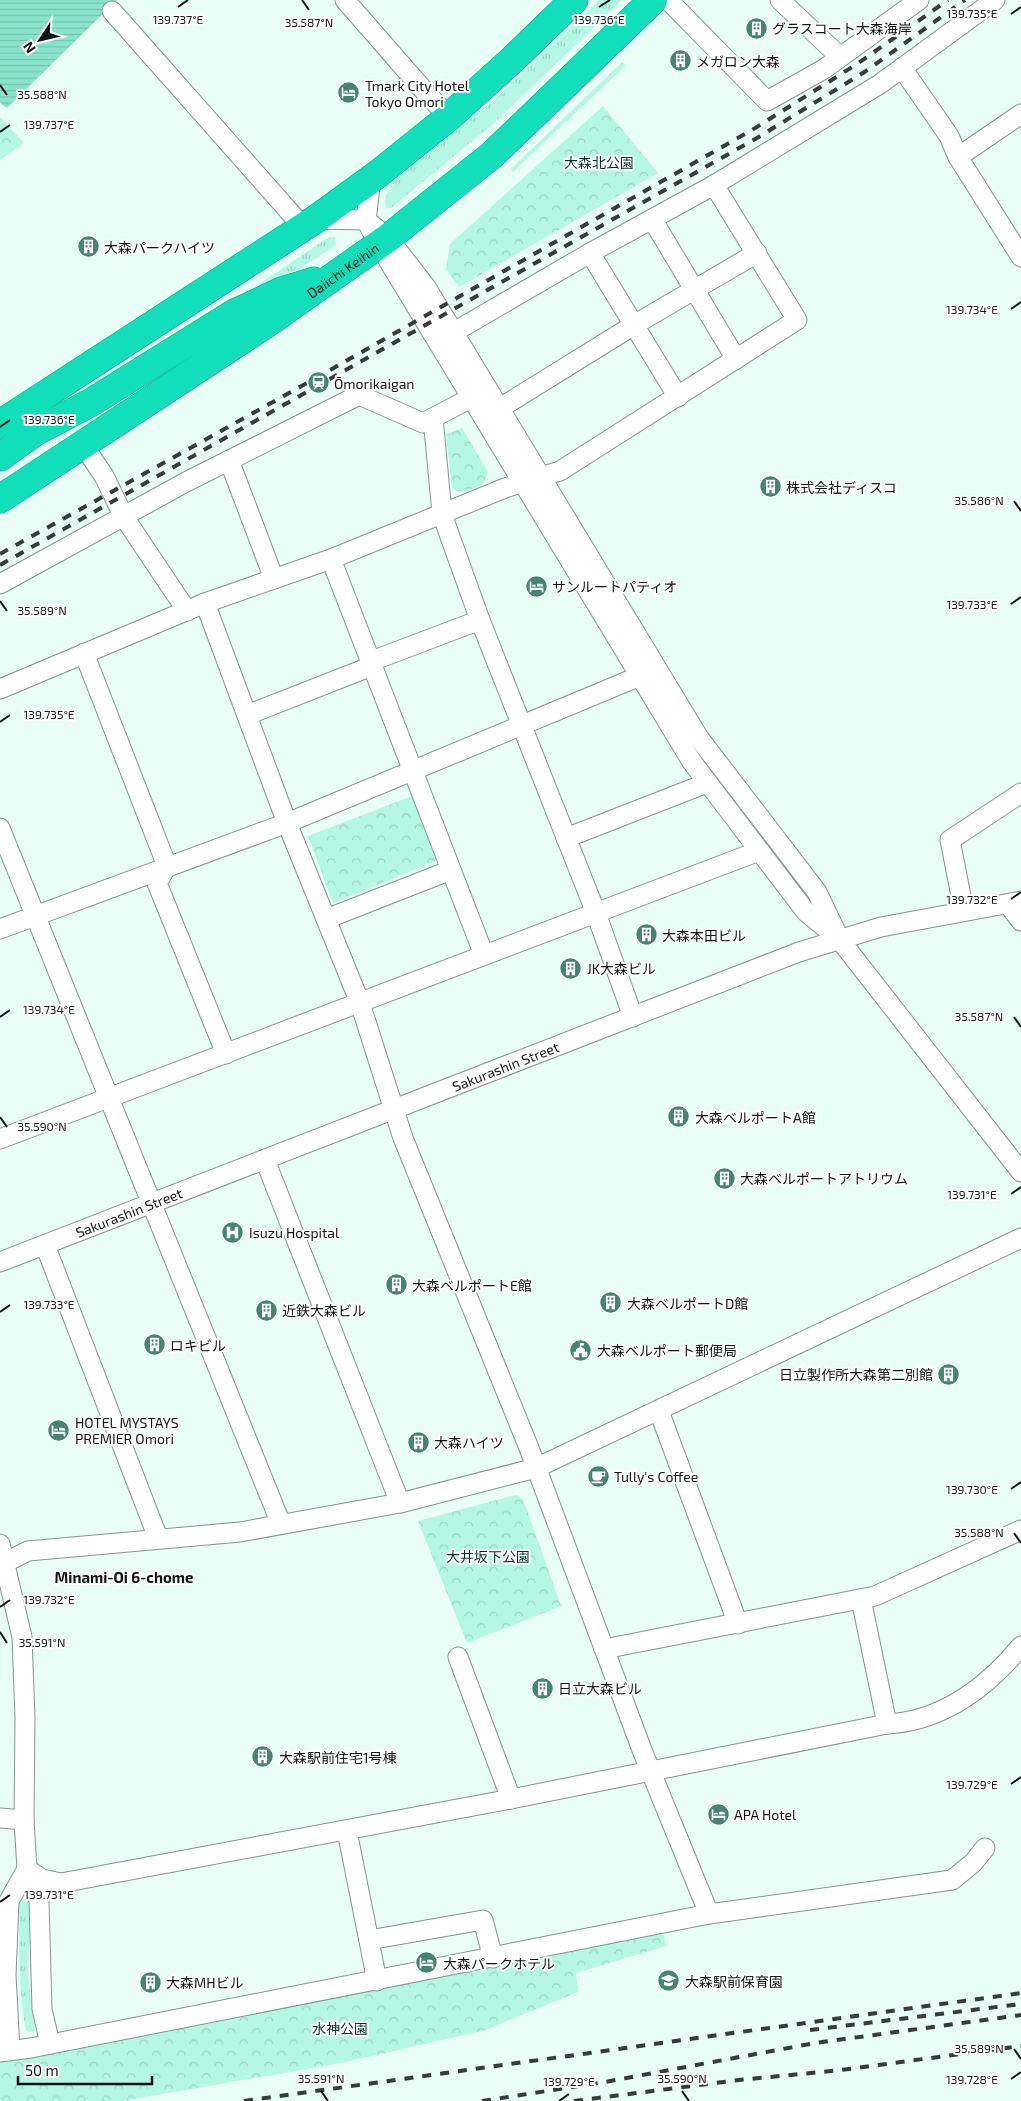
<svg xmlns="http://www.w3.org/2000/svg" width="1021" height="2101" font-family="'Exo 2','Noto Sans JP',sans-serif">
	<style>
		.grass { fill: url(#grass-tufts) }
		.forest { fill: url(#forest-crowns) }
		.water { fill: url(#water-rules) }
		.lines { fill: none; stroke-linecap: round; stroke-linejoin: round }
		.minor-casing { stroke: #82958f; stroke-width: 21 }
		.highway-casing { stroke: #0f987f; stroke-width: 29 }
		.minor { stroke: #fff; stroke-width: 19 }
		.highway { stroke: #10dfb9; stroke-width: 28 }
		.rail { stroke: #343d3a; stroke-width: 4; stroke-dasharray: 9 9; stroke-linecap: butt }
		.ticks { fill: none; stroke: #0e1513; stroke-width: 2 }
		.labels { text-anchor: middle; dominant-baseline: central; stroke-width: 4; stroke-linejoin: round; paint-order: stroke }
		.poi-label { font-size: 14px; fill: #0e1513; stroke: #fff; text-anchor: start }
		.park-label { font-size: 14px; fill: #053228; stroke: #fff }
		.street-label { font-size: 14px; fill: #0e1513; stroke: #fff }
		.neighbourhood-label { font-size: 15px; font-weight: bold; fill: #0e1513; stroke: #fff }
		.ticks-label { font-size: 12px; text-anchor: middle; fill: #0e1513; stroke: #fff; stroke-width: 4; stroke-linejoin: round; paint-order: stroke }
	</style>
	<defs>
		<pattern id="grass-tufts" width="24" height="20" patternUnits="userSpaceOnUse" patternTransform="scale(1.25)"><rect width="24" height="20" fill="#b4f7e3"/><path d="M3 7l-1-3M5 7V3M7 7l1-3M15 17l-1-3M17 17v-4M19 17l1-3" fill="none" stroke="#9ad3c2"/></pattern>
		<pattern id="forest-crowns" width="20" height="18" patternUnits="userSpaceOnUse" patternTransform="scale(1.25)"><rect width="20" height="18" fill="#b4f7e3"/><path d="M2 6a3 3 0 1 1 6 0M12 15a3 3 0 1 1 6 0" fill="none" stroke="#9ad3c2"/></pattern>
		<pattern id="water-rules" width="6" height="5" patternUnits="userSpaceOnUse" patternTransform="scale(1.25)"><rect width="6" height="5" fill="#88e4cb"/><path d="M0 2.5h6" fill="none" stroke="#74c3ad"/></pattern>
	</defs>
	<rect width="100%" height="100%" fill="#e9fef7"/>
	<path class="grass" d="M599,0H622L494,123L391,208H386L385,197L396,179L493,101Z
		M329,237H335L336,245L299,269L261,287L259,284Z
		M21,1898H26L30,1902L28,1976L35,2030L29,2032L26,2030C17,1987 20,1945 19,1902Z"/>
	<path class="forest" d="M622,62L626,65L513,172L511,169Z
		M603,106L658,173L459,287L446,269L450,244Z
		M0,117L24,143L0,160Z
		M462,428L488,472L483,484C472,488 461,496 452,487L446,434Z
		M412,796L436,861L333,903L308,836Z
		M516,1495L523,1499L561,1606L467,1643L418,1521Z
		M663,1932L666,1946L576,1973L578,1992L485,2030L350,2061L290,2072L122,2101H0V2060Z"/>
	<path class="water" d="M0,0H117L7,108L0,103Z"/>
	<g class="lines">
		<defs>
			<g id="minor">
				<path d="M345,0L427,94L449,117"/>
				<path d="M668,0L767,101L824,69L919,0"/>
				<path d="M780,0L840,57"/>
				<path d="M112,11L303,227"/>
				<path d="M902,68L995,0"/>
				<path d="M958,157L1021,114"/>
				<path d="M371,179L366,220L379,245L692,762L806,912L840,940L1021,1172"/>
				<path d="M316,219L366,220L388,238L426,287L699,738L817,892L838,936"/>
				<path d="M652,219L736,359"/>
				<path d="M590,253L678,397"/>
				<path d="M454,332L590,253L714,185L880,84L902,68L949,136L958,157L1021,257"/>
				<path d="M500,408L634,325L757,253"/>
				<path d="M433,418L442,513L448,531L480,620L596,913L633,1017"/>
				<path d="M83,445L104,476L124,517L187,611"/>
				<path d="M229,460L274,579"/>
				<path d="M331,559L484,955"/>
				<path d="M0,584L186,482L359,395L423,423L471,398"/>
				<path d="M205,603L287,823L360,1003L403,1138L529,1448L642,1750L709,1914"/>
				<path d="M84,653L167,866L157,883L226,1054"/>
				<path d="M0,689L205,603L331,559L505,488L560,471L797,320L714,185"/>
				<path d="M247,715L372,666L377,659L480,620"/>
				<path d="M0,828L281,1524"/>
				<path d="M566,838L707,783"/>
				<path d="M1008,904L1021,921"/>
				<path d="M964,911L950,840L1021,793"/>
				<path d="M326,919L451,870"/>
				<path d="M0,929L287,823L640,676"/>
				<path d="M0,1139L759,851"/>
				<path d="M265,1160L400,1503"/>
				<path d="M45,1245L158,1538"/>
				<path id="s1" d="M0,1262L799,952L881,927L1021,901"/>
				<path d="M659,1411L738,1624"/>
				<path d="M0,1544L22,1637L25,1718L24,1820L27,1869L39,1901L42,2009L50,2044"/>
				<path d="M0,1565L28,1551L240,1532L400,1503L536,1468L1021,1238"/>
				<path d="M861,1599L887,1724"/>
				<path d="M604,1649L875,1596L1021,1530"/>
				<path d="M458,1657L511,1799"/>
				<path d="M0,1818L24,1820"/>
				<path d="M347,1831L377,1981"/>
				<path d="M27,1869L42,1879L61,1883L511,1799L887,1724C942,1721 987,1687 1021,1646"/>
				<path d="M369,1940L483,1920L493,1958"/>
				<path d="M10,2050L6,1975L9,1901L27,1869"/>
				<path d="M0,2052L31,2048L709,1914L952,1880L973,1863L985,1848"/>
			</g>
			<g id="highway">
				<path d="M0,424L316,219L378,174L449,117L512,60L574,0"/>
				<path d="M0,457L35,432L90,403L233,314L282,291L314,281"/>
				<path id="s2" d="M0,499L269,322L388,238L492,155L653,0"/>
			</g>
		</defs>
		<use href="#minor" class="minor-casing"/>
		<use href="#highway" class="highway-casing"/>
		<use href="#minor" class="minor"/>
		<use href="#highway" class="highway"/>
		<path class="rail" d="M0,554L316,378L752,130L857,64L948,0
			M0,565L757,138L863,73L965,0
			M810,2030L1021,2004
			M244,2101L1021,1993
			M482,2101L605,2082L815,2043L1021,2015
			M574,2101L739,2080L841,2070L1021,2046"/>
	</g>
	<path class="ticks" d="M302,0L309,10M178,7L188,0M599,7L610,0M1011,14L1021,7M0,85L7,95M0,132L10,125M1011,309L1021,302M0,427L10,420M1014,501L1021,511M0,601L7,611M1011,604L1021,597M0,722L10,715M1011,899L1021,892M0,1017L10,1010M1014,1017L1021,1027M0,1117L7,1127M1011,1194L1021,1187M0,1312L10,1305M1011,1489L1021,1482M1014,1533L1021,1543M0,1607L10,1600M0,1632L7,1643M1011,1784L1021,1777M0,1902L10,1895M1014,2049L1021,2059M1011,2079L1021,2072M321,2091L328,2101M682,2091L689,2101M559,2101L569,2094"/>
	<defs>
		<symbol id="building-disc" viewBox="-11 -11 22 22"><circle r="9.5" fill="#438473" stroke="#fff"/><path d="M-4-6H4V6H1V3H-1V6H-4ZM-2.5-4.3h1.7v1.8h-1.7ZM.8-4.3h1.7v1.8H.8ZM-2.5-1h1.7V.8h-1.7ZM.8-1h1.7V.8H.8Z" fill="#fff"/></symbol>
		<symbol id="hotel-disc" viewBox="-11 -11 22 22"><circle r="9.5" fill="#438473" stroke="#fff"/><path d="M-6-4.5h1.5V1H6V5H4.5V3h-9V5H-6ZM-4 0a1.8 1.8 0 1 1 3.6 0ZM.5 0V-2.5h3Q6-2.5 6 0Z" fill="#fff"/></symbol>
		<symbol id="station-disc" viewBox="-11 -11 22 22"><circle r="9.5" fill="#438473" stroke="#fff"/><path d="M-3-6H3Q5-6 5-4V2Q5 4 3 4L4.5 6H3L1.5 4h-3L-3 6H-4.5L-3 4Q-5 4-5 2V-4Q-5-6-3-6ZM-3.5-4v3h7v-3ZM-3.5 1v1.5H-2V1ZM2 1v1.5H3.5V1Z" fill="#fff"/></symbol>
		<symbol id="hospital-disc" viewBox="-11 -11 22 22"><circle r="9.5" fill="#438473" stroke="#fff"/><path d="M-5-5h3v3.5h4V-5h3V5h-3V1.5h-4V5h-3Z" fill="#fff"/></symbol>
		<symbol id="civic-disc" viewBox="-11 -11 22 22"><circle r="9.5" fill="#438473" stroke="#fff"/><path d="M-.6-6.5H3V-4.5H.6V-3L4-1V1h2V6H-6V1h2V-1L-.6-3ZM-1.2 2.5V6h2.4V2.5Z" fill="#fff"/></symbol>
		<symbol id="cafe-disc" viewBox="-11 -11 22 22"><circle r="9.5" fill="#438473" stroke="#fff"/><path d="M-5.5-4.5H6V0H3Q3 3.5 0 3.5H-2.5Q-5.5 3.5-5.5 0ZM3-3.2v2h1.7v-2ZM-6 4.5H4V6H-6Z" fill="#fff"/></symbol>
		<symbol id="school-disc" viewBox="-11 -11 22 22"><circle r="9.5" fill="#438473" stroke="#fff"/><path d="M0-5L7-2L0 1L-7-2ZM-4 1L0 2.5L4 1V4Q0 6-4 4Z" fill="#fff"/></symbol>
	</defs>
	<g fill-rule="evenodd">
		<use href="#building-disc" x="744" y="16" width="25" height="25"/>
		<use href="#building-disc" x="668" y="48" width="25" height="25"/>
		<use href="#hotel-disc" x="336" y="80" width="25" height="25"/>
		<use href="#building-disc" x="76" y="234" width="25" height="25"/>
		<use href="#station-disc" x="306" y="370" width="25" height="25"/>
		<use href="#building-disc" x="758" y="474" width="25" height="25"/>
		<use href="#hotel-disc" x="524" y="574" width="25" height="25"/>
		<use href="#building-disc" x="634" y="922" width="25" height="25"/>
		<use href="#building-disc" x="558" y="956" width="25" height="25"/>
		<use href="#building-disc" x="666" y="1104" width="25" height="25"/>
		<use href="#building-disc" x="712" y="1166" width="25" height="25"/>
		<use href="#hospital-disc" x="220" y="1220" width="25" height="25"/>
		<use href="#building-disc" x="384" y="1272" width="25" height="25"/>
		<use href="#building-disc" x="598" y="1290" width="25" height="25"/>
		<use href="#building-disc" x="254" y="1298" width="25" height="25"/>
		<use href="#building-disc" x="142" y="1332" width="25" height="25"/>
		<use href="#civic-disc" x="568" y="1338" width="25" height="25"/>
		<use href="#building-disc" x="936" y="1362" width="25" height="25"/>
		<use href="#hotel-disc" x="46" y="1418" width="25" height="25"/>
		<use href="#building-disc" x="406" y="1430" width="25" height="25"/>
		<use href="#cafe-disc" x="586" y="1464" width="25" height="25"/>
		<use href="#building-disc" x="530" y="1676" width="25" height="25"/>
		<use href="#building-disc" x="250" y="1744" width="25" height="25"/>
		<use href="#hotel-disc" x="706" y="1802" width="25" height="25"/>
		<use href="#hotel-disc" x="414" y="1950" width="25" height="25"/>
		<use href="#school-disc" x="656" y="1968" width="25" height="25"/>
		<use href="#building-disc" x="138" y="1970" width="25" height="25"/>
	</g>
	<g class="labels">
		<g class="poi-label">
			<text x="772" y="28">グラスコート大森海岸</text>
			<text x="696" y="61">メガロン大森</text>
			<text x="365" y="85">Tmark City Hotel<tspan x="365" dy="16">Tokyo Omori</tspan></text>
			<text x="104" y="247">大森パークハイツ</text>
			<text x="334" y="383">Ōmorikaigan</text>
			<text x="786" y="487">株式会社ディスコ</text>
			<text x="552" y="586">サンルートパティオ</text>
			<text x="662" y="935">大森本田ビル</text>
			<text x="587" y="968">JK大森ビル</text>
			<text x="695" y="1117">大森ベルポートA館</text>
			<text x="740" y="1178">大森ベルポートアトリウム</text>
			<text x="249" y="1232">Isuzu Hospital</text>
			<text x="412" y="1285">大森ベルポートE館</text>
			<text x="627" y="1303">大森ベルポートD館</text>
			<text x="282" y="1310">近鉄大森ビル</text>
			<text x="170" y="1345">ロキビル</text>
			<text x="597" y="1350">大森ベルポート郵便局</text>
			<text x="933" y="1374" text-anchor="end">日立製作所大森第二別館</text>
			<text x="75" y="1422">HOTEL MYSTAYS<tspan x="75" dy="16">PREMIER Omori</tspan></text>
			<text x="434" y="1442">大森ハイツ</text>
			<text x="614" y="1476">Tully's Coffee</text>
			<text x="558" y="1688">日立大森ビル</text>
			<text x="279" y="1757">大森駅前住宅1号棟</text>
			<text x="734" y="1814">APA Hotel</text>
			<text x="443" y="1963">大森パークホテル</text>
			<text x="685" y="1981">大森駅前保育園</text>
			<text x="166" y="1982">大森MHビル</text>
		</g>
		<g class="park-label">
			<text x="599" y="162">大森北公園</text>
			<text x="488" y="1556">大井坂下公園</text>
			<text x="340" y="2028">水神公園</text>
		</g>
		<g class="street-label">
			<text stroke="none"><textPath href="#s2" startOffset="412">Daiichi Keihin</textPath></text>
			<text stroke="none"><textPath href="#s1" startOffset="542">Sakurashin Street</textPath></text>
			<text stroke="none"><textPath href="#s1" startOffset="138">Sakurashin Street</textPath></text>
		</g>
		<g class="neighbourhood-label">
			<text x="124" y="1577">Minami-Oi 6-chome</text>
		</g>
	</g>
	<g class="ticks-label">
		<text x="972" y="18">139.735°E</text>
		<text x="178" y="24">139.737°E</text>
		<text x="599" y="24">139.736°E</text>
		<text x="309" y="27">35.587°N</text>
		<text x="42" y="99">35.588°N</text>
		<text x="49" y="129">139.737°E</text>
		<text x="972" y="314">139.734°E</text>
		<text x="49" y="424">139.736°E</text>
		<text x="979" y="505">35.586°N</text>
		<text x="972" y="609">139.733°E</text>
		<text x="42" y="615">35.589°N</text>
		<text x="49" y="719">139.735°E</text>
		<text x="972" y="904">139.732°E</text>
		<text x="49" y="1014">139.734°E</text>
		<text x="979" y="1021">35.587°N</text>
		<text x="42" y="1131">35.590°N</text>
		<text x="972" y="1199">139.731°E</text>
		<text x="49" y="1309">139.733°E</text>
		<text x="972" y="1494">139.730°E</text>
		<text x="979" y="1537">35.588°N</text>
		<text x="49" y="1604">139.732°E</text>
		<text x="42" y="1647">35.591°N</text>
		<text x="972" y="1789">139.729°E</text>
		<text x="49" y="1899">139.731°E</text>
		<text x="979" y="2053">35.589°N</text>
		<text x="321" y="2083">35.591°N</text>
		<text x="682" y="2083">35.590°N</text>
		<text x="972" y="2084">139.728°E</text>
		<text x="569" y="2086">139.729°E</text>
	</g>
	<g transform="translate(40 40) rotate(235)" stroke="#ffffff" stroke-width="4" paint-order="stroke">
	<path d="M0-4L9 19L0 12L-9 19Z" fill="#0e1513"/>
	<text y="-8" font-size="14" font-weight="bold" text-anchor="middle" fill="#0e1513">N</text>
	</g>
	<path d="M18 2076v8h134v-8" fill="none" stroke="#0e1513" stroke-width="2.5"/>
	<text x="25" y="2076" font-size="15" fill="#0e1513" stroke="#ffffff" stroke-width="4" paint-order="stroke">50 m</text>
</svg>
